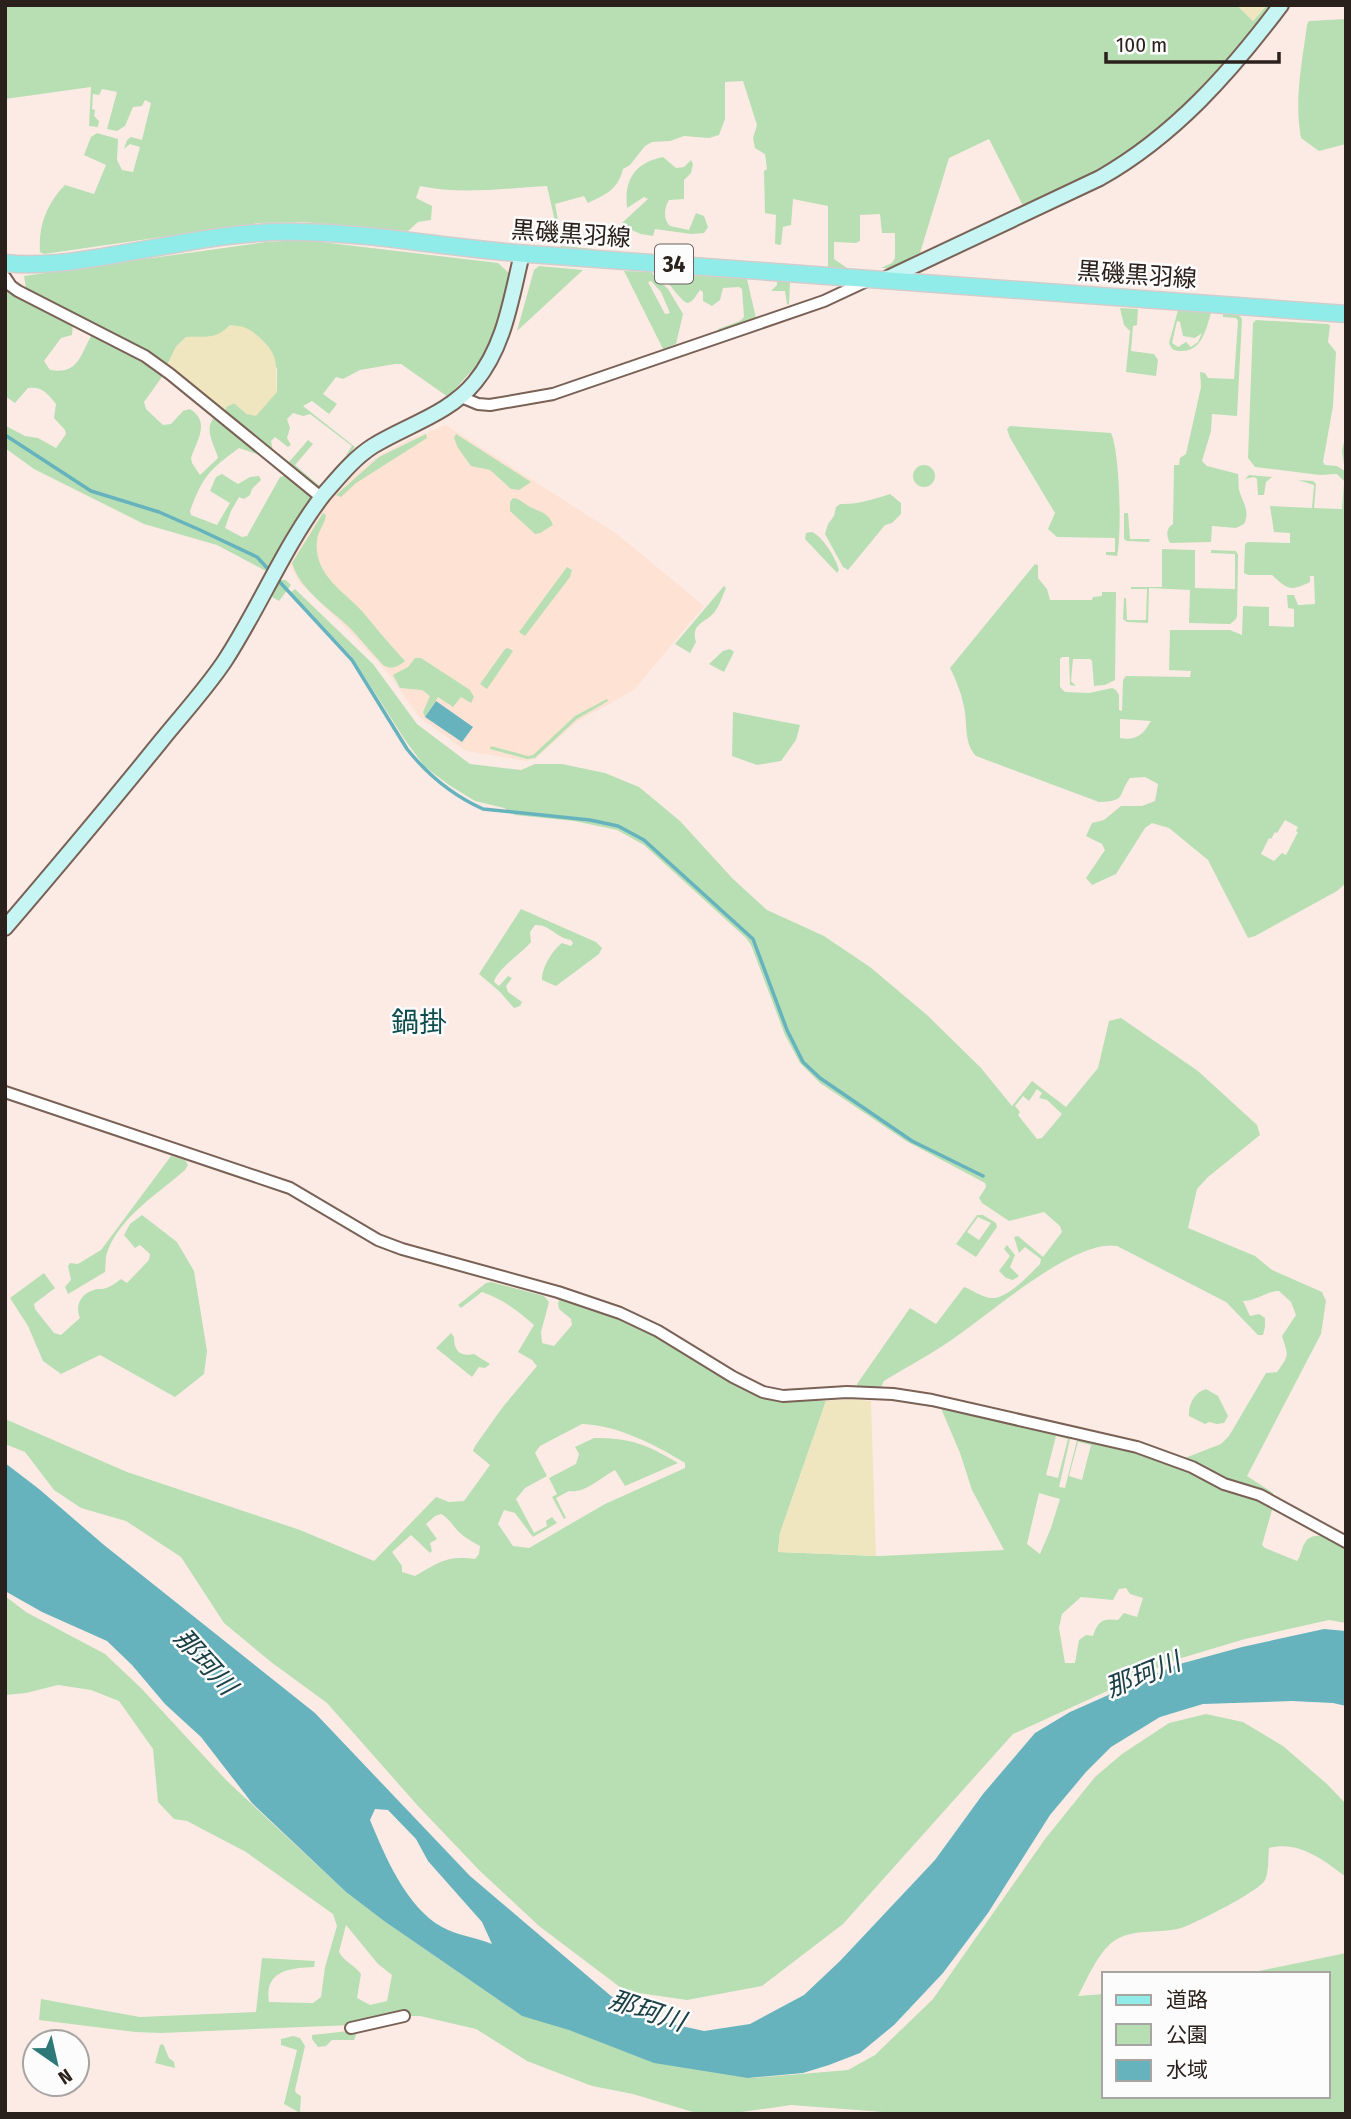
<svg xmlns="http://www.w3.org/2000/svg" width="1351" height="2119" font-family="'Fira Sans Condensed','Noto Sans JP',sans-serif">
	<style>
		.built { fill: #fee2d4 }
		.green { fill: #b7dfb3; fill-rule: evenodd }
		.sand { fill: #efe6c0 }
		.water { fill: #66b3be; fill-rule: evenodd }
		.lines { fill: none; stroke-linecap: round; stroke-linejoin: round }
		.stream { stroke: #66b3be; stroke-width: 3.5 }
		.street-casing { stroke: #796156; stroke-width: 14 }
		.secondary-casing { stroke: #796156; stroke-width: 18 }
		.primary-casing { stroke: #d0cecd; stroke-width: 19 }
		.street { stroke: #fff; stroke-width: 10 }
		.secondary { stroke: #c7f5f3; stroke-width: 14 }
		.primary { stroke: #8fece8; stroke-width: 16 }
		.labels { text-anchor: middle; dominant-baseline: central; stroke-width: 5; stroke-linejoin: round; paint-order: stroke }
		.shield { fill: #fcfcfc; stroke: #6a635f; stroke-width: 2 }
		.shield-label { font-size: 23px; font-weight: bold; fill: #2b211c }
		.street-label { font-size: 24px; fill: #2b211c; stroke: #fcfcfc }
		.water-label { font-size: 26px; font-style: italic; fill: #1b4046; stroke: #fcfcfc }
		.quarter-label { font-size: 28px; fill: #0e4d4d; stroke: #fcfcfc }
	</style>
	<rect width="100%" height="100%" fill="#fcebe4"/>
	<path class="built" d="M446,425L617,534L704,606L634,690L578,721L536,758L527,761L466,751L419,717L388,673L349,631L300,583L289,564L331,498L351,476L378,456L408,440Z"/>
	<path class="green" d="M5,5H1237L1253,21L1267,5H1274L1214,78L1182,111L1127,158L1025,206L1022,204L989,139L949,158L920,253L891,268H881L892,263L895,258V233H882L880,214L860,215V241L856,243L834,242V259L847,268H828V206L793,199L791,225L783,227L781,245L775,244L776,215L765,213L764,171L767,169L765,154L755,148L753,138L757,125L743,81L725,82V119L719,135L709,138L684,136L670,141L652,142L645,146L630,165L623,169C618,189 607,194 588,203L584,196L555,204L563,246L594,249L593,251L561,248L547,186C506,188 460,195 420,186L416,198L432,206L431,220L418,222L408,231L303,222L259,223L44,254L40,252C38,226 47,203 65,185L94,194L106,165L84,155L91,137L97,133L118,139L117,160L122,170L133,172L140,147L130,144L124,149L127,140L131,137L142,140L151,103L145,100L142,106L133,107L125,126L117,131L107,129L117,92L102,89L99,95L93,94L92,109L95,110L94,116L99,121L98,127L89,126L91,87L5,99Z
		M1346,19V144L1319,151L1301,138C1294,100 1302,63 1307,25L1309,21Z
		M663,157L676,168L684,167L691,160L693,164L691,173L684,180V199L669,200C664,208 663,219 670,226L689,230L696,213L704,216L708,227L704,233L691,234L655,229L653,236L641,234L622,226V223L648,199L644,197L627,208C624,179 635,163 663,157Z
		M304,240L498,263L510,274L497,335L485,356L448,397L401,364H395L360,370L343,379L336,377L323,394L337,404L329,414L312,401L303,406L355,447L348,456L346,455L352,446L310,414L303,416L293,413L287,419L290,428L287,438L291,445L288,447L275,437L271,441L273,452L225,411L226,407L234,403L247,414L277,392V368L222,334L210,337H186L176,347L162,377L144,402L146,409L163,425L171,424L183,411L190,409C210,422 198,438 191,458L192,463L200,475L218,458C214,443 203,430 215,416L263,456L239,448C209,470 203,476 190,511L191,515L217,525L230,503L210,491L216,477L222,474L238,484L250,477L259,476L261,480L252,489L250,495L244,499L239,497L231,511L225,528L242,537L247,536L280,477L288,475L316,496L274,569L266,571L217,545L144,524L34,469L5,448V415L6,426L25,436L38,438L56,448L66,434L65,430L54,418L56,404C48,394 42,386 28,388L15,403L5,396V288L73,325L72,335L61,338L44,361L50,370C78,375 80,356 92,334L26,288L24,276L266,242Z
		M539,266L583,270L517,331L534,270Z
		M624,271L651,272L668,289L683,314L676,344L663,349ZM651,281L661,292L670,313L665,314L648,282Z
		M661,273L747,279L756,318L718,331V329L740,321L744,317L742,289L739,287L723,288L720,300L712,306L703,301V292L700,290C697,294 693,302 688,303C682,303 665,278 661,273Z
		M777,280L790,281L789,305L787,304L785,291H771L777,285Z
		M1120,308L1138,309L1137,325L1133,326L1131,351L1154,354L1158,360L1156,376L1126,372L1130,331L1124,325Z
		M1178,310L1211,313C1206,329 1202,351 1182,351C1174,351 1172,350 1169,343ZM1177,321L1180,322L1183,336L1195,338L1202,333L1198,342L1191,347L1186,342L1178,347L1172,343Z
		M1223,313L1239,315L1242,319L1237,416L1212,414L1211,431L1202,461L1207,466L1238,474C1239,480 1238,488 1240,493C1244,505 1250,511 1244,524L1236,528L1212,526L1211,542L1170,543C1166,536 1166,528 1173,524L1174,465H1179L1180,458L1186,454L1201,387L1200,372L1205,373L1208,378L1234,379L1238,321L1236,318L1223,317Z
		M1256,320L1327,324L1330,325L1328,342L1336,352L1333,406L1323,462L1325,465L1337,466L1345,471L1342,451L1346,432V883L1337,891L1255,936L1248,938L1208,860L1169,828L1152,823L1145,828L1116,874L1092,885L1086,878L1105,850L1102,844L1086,836L1092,823L1104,820L1121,806H1142L1155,801L1158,784L1145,777L1130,778C1117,796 1127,801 1099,802L976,756C965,744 967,729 965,713C963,697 957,682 950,668L1035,564L1038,565V578L1047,589L1050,600H1092L1093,597L1102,596V592H1116L1115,680L1105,685L1094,686L1092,661L1090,659H1073L1071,681L1076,686L1070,685L1069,657H1062L1060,659V687L1065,692L1089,693L1112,688L1116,690L1119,695V710L1122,711L1123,680L1126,676L1190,677L1191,671L1169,670L1170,630H1230L1242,635L1243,606L1269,607V626L1294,627V609L1288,608L1287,595H1294L1298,605L1315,604L1314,576H1310V582C1290,592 1287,589 1272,575H1248L1244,573L1245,544L1248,542L1290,543V533L1274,532L1270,506L1312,508L1314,485L1298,480L1313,481L1316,484L1314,508L1342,509L1344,481L1337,474L1320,475L1255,467L1248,458L1253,323ZM1120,719L1151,721C1143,735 1136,741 1120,738ZM1285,820L1298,827L1296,831L1298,832L1286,855L1282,853L1274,861L1261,854L1269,838L1271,839L1275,832L1277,833Z
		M1010,426L1111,433C1120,452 1122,535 1117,556L1106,555V552H1115V538L1057,537L1048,529L1055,513L1010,438L1007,429Z
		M426,434L427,438L356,483L341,497L336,495L379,457Z
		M456,434L531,482L519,490L511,489L490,470L471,466L458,448L454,438Z
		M308,440L313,444L295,465L322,488H316L276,455L278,453L289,462Z
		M913 476a11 11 0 1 1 22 0a11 11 0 1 1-22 0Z
		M1249,475L1272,477L1266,482L1264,495H1258L1257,479L1254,477L1245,479Z
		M890,494L901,503V514L892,523L885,525L848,570L843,567L825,534L828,524L834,516L836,507L840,504C855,505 875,499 890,494Z
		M513,498C521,499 523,503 530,507C540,512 548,512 553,525L540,533L535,534L510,511V502Z
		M323,513L326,515C325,524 318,531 317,540C313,574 343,591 362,611C376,628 390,645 405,661C397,667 392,670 383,665C372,653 361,640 350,628C330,609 300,590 292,563Z
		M1124,513H1128L1130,539H1150L1149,542L1127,541L1124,539Z
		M812,532C823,537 836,558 839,570L837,573L805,539L806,533Z
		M1162,549L1195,550V588L1235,589V554L1211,553V550L1236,551L1238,555L1237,616L1236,619L1230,624L1189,623L1190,590L1149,588L1148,623L1127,622L1123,619L1124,598H1126L1127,620H1146L1147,589H1131V587H1162Z
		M567,567L572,570L570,577L525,636L519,632Z
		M279,580H286L291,585L279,601L272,597Z
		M724,586L726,588C723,595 720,604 716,610C708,623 690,622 696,642L690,653L675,644Z
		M295,589L373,664L417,724L470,764L521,770L535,764H562L605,773L639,787L680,821L733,879L767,910L824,936L870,967L927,1015L981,1068L1012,1106L1032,1081L1066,1107L1098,1068L1109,1021L1121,1018L1198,1071L1257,1125L1260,1135L1208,1177L1197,1189L1188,1228L1255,1256L1272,1270L1322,1292L1326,1301L1321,1334L1247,1476L1273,1493L1274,1503L1262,1545L1265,1548L1297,1561C1302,1555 1301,1546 1307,1540C1315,1531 1335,1540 1346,1536V1623L1329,1620L1245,1639L1175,1660L1013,1734L843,1924L762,1986L687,2000L625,1991L539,1926L479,1870L418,1806L327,1703L271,1662L224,1623L181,1557L126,1521L81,1508L54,1490L25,1452L5,1444V1419L127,1472L300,1530L374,1561L436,1497L449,1502L464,1501L490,1465L473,1451L475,1446L502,1408L537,1366L532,1360L518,1352L534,1325C517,1310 504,1300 482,1292L461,1308L458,1305L486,1283L491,1282L544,1296L549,1302L541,1332L542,1343L554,1346L572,1325L571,1319L559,1309L558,1303L560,1298L616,1315L780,1400L826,1401L780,1533L778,1552L880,1556L1004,1550L972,1490L960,1453L940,1406L1069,1436L1070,1439L1059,1487L1065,1488L1077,1440L1081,1439L1152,1449L1185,1458L1221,1444L1229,1436L1266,1373L1277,1372C1290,1354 1288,1356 1282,1336L1296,1315L1291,1302L1279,1291C1267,1291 1256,1301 1243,1301L1250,1316L1259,1314L1265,1318V1327L1263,1335H1258L1226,1302L1117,1246C1076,1238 992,1312 957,1336C934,1353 908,1366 884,1381L879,1391L857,1390V1384L910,1308L936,1324L964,1287C972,1290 982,1297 990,1298C1007,1300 1030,1274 1040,1264L1041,1259L1025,1247L1019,1253L1014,1237L1018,1236L1043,1257L1062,1232L1060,1226L1044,1212L1009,1221L982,1203L979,1198L986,1187L985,1183L906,1141L820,1083L800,1063L785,1035L751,945L746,938L644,845L617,830L574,821L515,815L504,808L475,801L449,785L425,767L405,740L352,657L291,592ZM1037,1089L1042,1093L1039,1098L1047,1100L1062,1114L1042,1138L1037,1139L1018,1115L1020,1112L1015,1106L1023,1096L1029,1101ZM582,1424C617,1425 656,1445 685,1463V1468L605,1504L529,1548L513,1546L498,1524L504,1510L515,1513L533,1537L557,1523L552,1517L546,1521L547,1526L534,1533L516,1499L525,1488L547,1476L535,1453L540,1446ZM1056,1436L1068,1439L1058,1478L1046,1475ZM1078,1442L1091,1445L1082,1480L1069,1476ZM1039,1493L1060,1499L1051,1528L1040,1554L1027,1544ZM441,1514C450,1519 452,1525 459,1532C465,1538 473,1542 480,1546L479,1554L475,1559C447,1555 439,1562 415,1576L402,1572V1566L392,1552L411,1535L430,1553L432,1551L430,1543L437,1539L426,1524L435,1516ZM1126,1588L1130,1594L1143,1598L1137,1617L1124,1613L1118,1620C1102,1618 1098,1621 1093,1636L1086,1635L1079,1640L1075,1663H1065L1059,1628L1062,1614L1081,1597L1113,1600L1119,1589Z
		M508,648L513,651L487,689L480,684L505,649Z
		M730,649L734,652L724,672L709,664L723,651Z
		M415,658H421L470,690L474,697L471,703L461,697L453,707L438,697L425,717L423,712L430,696L422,690L400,688L393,675L408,667Z
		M607,699L608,701L577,719L535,758L527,759L490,749L491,746L528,756L533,755L575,716Z
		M733,712L800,725L796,740L781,761L757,765L732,756Z
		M521,909L596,942L602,948L599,954L556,986L542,980C542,967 552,951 562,943L571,946L573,943L571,940C557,938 549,924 535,925L530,932L531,942C521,954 497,969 494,982L499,986L508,976L512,978L506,986L508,992L522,1002L520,1006L514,1008L499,991L479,974Z
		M171,1156L185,1160L188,1165L185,1170C159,1193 121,1216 108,1250C105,1257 106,1264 105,1272L68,1294L65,1287L71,1280L68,1266L70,1263L78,1264L101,1250Z
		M142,1215L177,1242L194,1271L207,1351L204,1374L175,1397L100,1355L61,1374L43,1361L28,1326L10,1298L44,1273L55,1288L34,1304L35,1309L54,1333L61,1335L80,1318C75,1306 80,1294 94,1290C97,1288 102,1290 106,1288C111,1287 117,1282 121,1279L127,1283L149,1260L150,1254L140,1245L135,1248L124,1235L130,1224Z
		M977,1215H983L996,1223L997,1227L976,1257L956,1244ZM978,1217L991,1223L979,1240L967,1232Z
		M1007,1245L1015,1255L1010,1267L1019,1276L1013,1280L1006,1278L999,1271L1010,1256L1004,1249Z
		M451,1333L454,1337C454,1351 460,1357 474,1354L490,1364L485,1368L479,1367L472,1377L436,1348Z
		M1206,1389L1218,1396L1228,1416L1224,1423L1217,1424L1209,1422L1205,1424L1189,1416C1188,1404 1195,1392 1206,1389Z
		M594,1438C631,1438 646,1444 678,1463L625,1486L615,1470C602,1477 584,1494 569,1491L556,1498L566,1518L564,1519L552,1497L557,1494L549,1478L576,1464L579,1454L575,1447Z
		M5,1596L26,1612L105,1654L141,1688L226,1780L346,1892L384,1921L522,2016L752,2078L848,2070L875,2055L933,1999L1045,1839L1095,1777L1122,1754L1169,1723L1206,1714L1243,1722L1283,1746L1327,1784L1346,1804V1877C1324,1860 1298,1840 1269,1848C1268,1857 1269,1872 1265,1880C1260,1891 1194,1924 1181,1928C1160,1934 1138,1928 1117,1939C1100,1948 1087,1979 1078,1996L1104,1994V2096H1328V1974H1244L1346,1953V2114H909L791,2105L728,2114L693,2112L633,2094L592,2086L527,2061L476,2029L420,2016H404L352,2025L161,2033L135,2032L39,2020L41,1999L140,2017L256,2012L262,1958L315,1961L314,1967C289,1968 264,1971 269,2002L313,2003L321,1997L325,1967L337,1926L333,1914L246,1852L187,1821L174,1819L158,1802L153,1749L119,1701L91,1690L58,1685L26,1693L5,1695ZM346,1925L378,1964L392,1975L387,2001L370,2005L357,1998L361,1974C354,1964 346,1964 339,1952Z
		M358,2030L354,2040H332L326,2046L318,2047L312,2039V2035Z
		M293,2036L300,2038L305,2046L295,2090L296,2093L301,2096L300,2113L284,2104L297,2050L281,2045V2039Z
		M163,2044L169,2058L174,2062L175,2068L155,2063L160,2045Z"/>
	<path class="sand" d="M1237,5H1267L1253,21Z
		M230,325C244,326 249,328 259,337C282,358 274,365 277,392L256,416L247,414L234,403L226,407L225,411L166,367L176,347L186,337C206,336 215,340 230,325Z
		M849,1399L871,1401L876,1556L778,1552L780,1533L826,1401Z"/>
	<path class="water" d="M436,701L473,727L462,742L425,717Z
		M5,1463L39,1489L104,1545L315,1713L470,1876L611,1996L632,2009L663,2022L704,2031L750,2024L804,1995L840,1961L935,1860L983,1794L1035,1733L1070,1712L1176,1665L1242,1647L1324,1629L1346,1631V1706L1333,1703L1292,1701L1203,1704L1160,1717L1111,1747L1086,1772L1050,1815L988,1913L943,1973L894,2025L860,2053L829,2065L803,2073L748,2078L654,2063L569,2030L522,2016L384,1921L346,1892L252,1803L201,1737L165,1704L132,1665L107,1641L42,1612L5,1591ZM375,1809L388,1810L416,1839L428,1861L482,1922L492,1944C476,1937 458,1936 442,1927C406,1907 385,1856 370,1820Z"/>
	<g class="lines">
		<path class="stream" d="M5,435L91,491L159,512L200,530L257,557L271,572
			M276,578L352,660L407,749C427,774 454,796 483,809L590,820L618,826L644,840L753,939L787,1030L803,1062L820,1078L912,1141L983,1176"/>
		<defs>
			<path id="street" d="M5,277L11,286L18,291L145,356L170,374L322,498
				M461,397L478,404L490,405L553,394L824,301L869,280
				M5,1092L290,1188L378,1240L402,1249L558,1292L620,1313L658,1331L733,1377L763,1392L783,1396L847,1392L893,1394L932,1400L1137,1447L1192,1467L1224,1484L1260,1495L1346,1542
				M351,2028L404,2016"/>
			<path id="secondary" d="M888,278L1100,178C1174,136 1230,73 1281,5
				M5,928C58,866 110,804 161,741C182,715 205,690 224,662C259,609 285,544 324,494C339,477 354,458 373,446C407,425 449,414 475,382C505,346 511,298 522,254"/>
			<path id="primary" d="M5,263C42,267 77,261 113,255C175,245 237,230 300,232C377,233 453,249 529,254C802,272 1074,293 1346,314"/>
		</defs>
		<use href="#street" class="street-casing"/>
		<use href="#secondary" class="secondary-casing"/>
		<use href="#primary" class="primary-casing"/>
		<use href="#street" class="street"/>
		<use href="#secondary" class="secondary"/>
		<use href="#primary" class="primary"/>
	</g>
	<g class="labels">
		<rect class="shield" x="655" y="244.5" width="38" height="39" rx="5"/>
		<g class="shield-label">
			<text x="674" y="264">34</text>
		</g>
		<g class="street-label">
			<text transform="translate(571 234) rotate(4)">黒磯黒羽線</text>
			<text transform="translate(1137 275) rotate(4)">黒磯黒羽線</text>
		</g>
		<g class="water-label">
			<text transform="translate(205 1662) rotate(48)">那珂川</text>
			<text transform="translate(1143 1675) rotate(-22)">那珂川</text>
			<text transform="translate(647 2011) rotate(18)">那珂川</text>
		</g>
		<g class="quarter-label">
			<text x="419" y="1022">鍋掛</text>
		</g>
	</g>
	<rect width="1351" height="2119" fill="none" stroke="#2b211c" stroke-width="14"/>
	<rect x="1102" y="1972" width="228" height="126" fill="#fcfcfc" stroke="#a8a4a2" stroke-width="2"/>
	<rect x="1116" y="1995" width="35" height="10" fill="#8fece8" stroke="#a8a4a2" stroke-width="2"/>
	<text x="1166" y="2007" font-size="21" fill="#2b211c">道路</text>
	<rect x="1116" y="2024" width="35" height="21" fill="#b7dfb3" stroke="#a8a4a2" stroke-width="2"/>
	<text x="1166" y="2042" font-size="21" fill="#2b211c">公園</text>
	<rect x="1116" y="2060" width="35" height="21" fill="#66b3be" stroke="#a8a4a2" stroke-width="2"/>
	<text x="1166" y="2077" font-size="21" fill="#2b211c">水域</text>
	<g transform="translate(56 2063) rotate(146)"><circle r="33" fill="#fcfcfc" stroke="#a8a4a2" stroke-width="2"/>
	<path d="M0-5L12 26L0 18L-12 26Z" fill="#2e7877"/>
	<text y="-10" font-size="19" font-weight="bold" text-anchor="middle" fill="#2b211c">N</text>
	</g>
	<path d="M1106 52v10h173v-10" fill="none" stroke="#2b211c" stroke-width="3.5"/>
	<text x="1116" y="52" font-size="21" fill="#2b211c" stroke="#fcfcfc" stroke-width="5" paint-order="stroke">100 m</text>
</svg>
